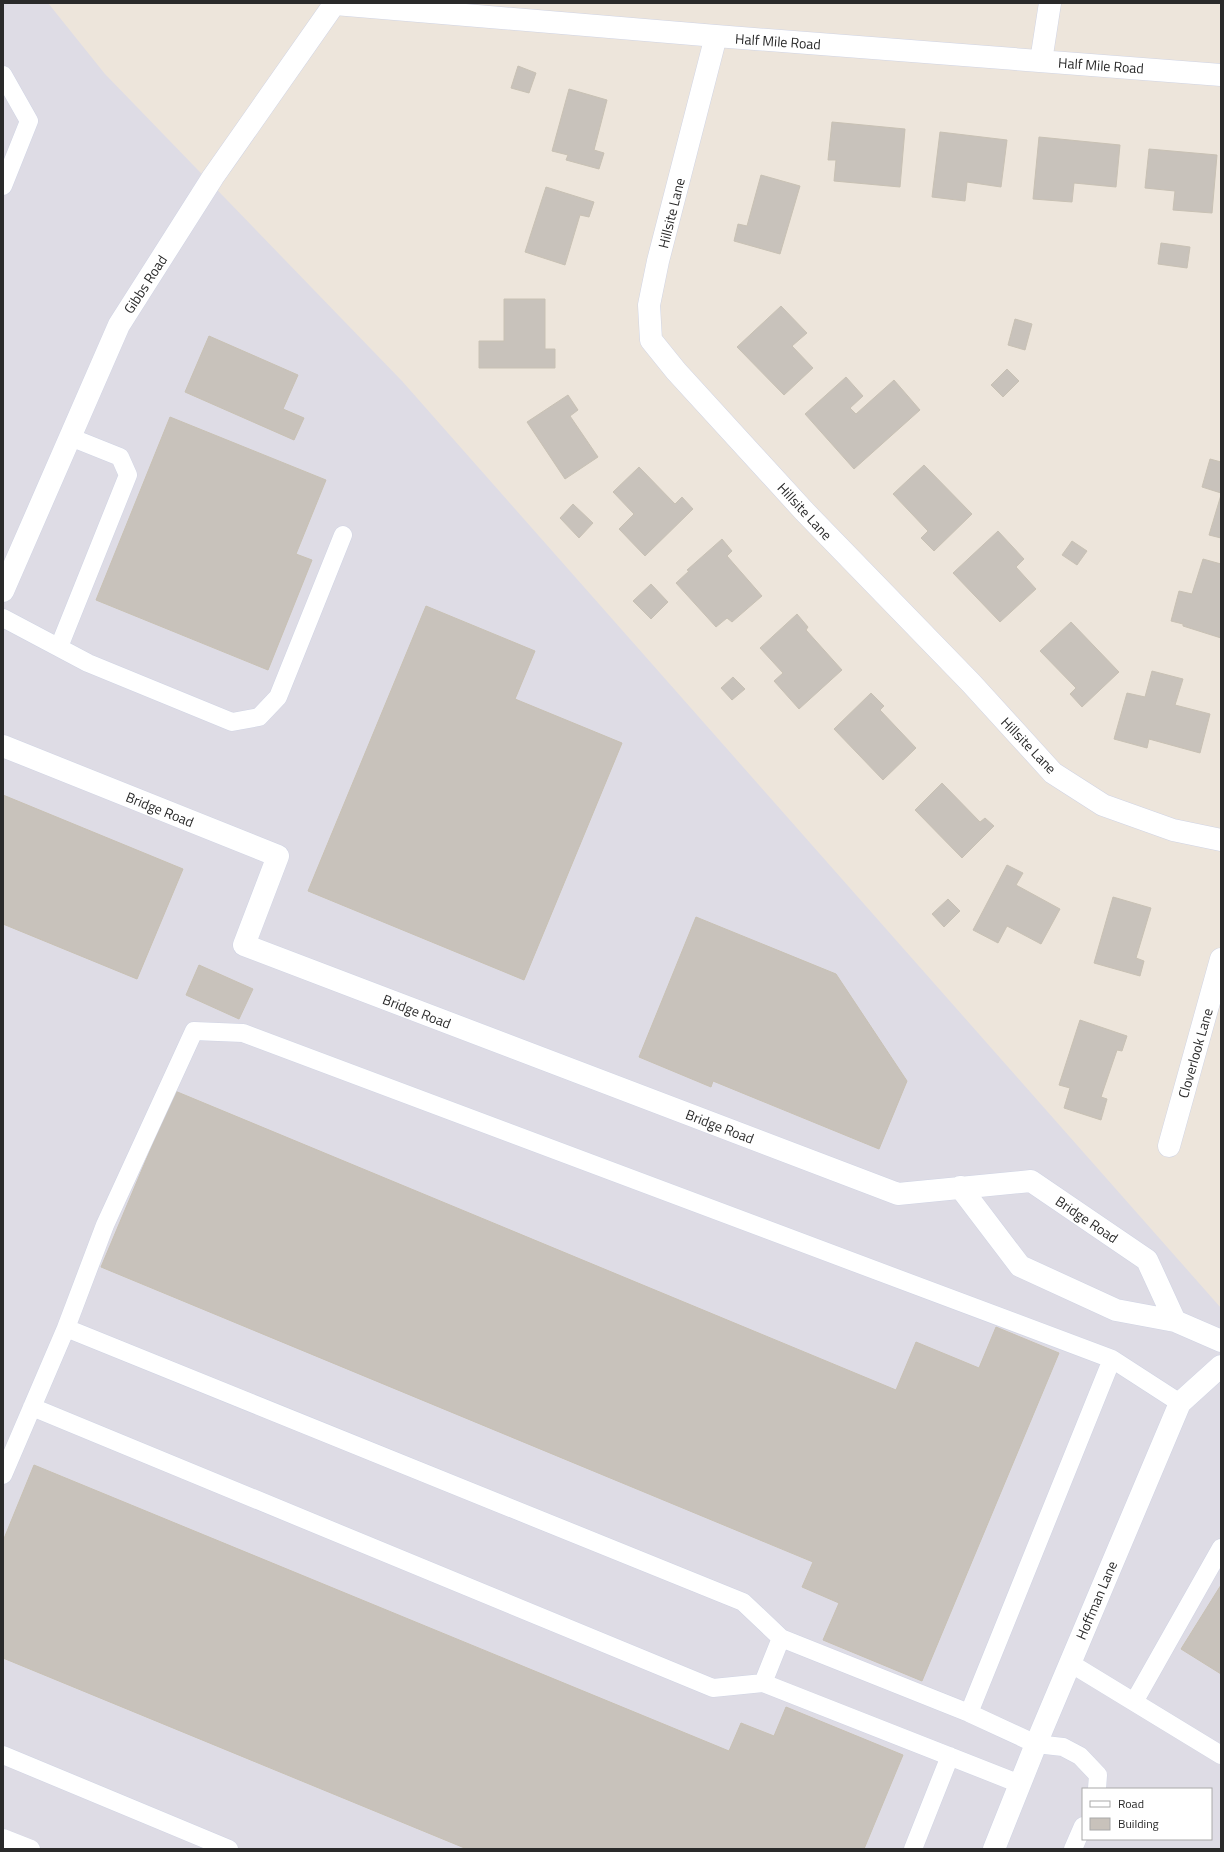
<svg xmlns="http://www.w3.org/2000/svg" width="1224" height="1852" font-family="'Titillium Web',sans-serif">
	<style>
		.industrial { fill: #dedce5; fill-rule: evenodd }
		.building { fill: #c8c2bb; stroke: #c8c1b4 }
		.lines { fill: none; stroke-linecap: round; stroke-linejoin: round }
		.lane-casing { stroke: #d0d4e4; stroke-width: 19 }
		.street-casing { stroke: #d0d4e4; stroke-width: 23 }
		.lane { stroke: #fff; stroke-width: 18 }
		.street { stroke: #fff; stroke-width: 22 }
		.labels { text-anchor: middle; dominant-baseline: central; stroke-width: 3; stroke-linejoin: round; paint-order: stroke }
		.street-label { font-size: 14px; fill: #2a2a2a; stroke: #fff }
	</style>
	<rect width="100%" height="100%" fill="#ede5db"/>
	<path class="industrial" d="M3,3H48L105,74L402,381L1221,1308V1849H3ZM1083,1789H1211V1839H1083Z"/>
	<path class="building" d="M518,66L536,73L529,93L511,88Z
		M569,89L607,100L594,150L604,153L599,169L566,160L568,155L552,151Z
		M832,122L905,129L900,187L834,181L836,160H828Z
		M940,132L1007,140L1001,187L967,182L965,201L932,197Z
		M1039,137L1120,145L1116,187L1074,183L1072,202L1033,199Z
		M1149,149L1217,155L1212,213L1173,210L1175,191L1145,188Z
		M761,175L800,186L780,254L734,241L738,224L747,226Z
		M546,187L594,202L589,217L580,215L565,265L525,252Z
		M1161,243L1190,247L1187,268L1158,264Z
		M504,299H545V349H555V368H479V341H504Z
		M781,306L807,333L792,346L813,368L784,395L737,347Z
		M1015,319L1032,324L1025,350L1008,345Z
		M209,336L298,375L283,409L304,418L294,440L185,392Z
		M1007,369L1019,381L1003,397L991,385Z
		M846,377L863,396L850,408L856,414L894,380L920,410L854,469L805,414Z
		M568,395L578,410L570,416L598,457L565,479L527,422Z
		M170,417L326,480L296,554L312,560L268,670L96,600Z
		M1210,459L1221,462V493L1202,487Z
		M924,465L972,514L934,551L921,538L928,531L893,494Z
		M639,467L675,504L682,497L693,509L645,556L619,529L634,514L613,492Z
		M1221,495V538L1209,535Z
		M573,504L593,523L579,538L560,518Z
		M998,531L1024,559L1016,567L1036,589L1000,622L953,573Z
		M722,539L732,551L727,556L762,596L732,622L727,618L716,627L676,583L689,571L687,570Z
		M1072,541L1087,551L1077,565L1062,555Z
		M1203,559L1221,564V638L1183,626V624L1171,621L1179,591L1192,594Z
		M651,584L668,602L651,619L633,601Z
		M426,606L535,651L515,699L622,743L524,980L308,891Z
		M797,614L808,627L806,630L842,670L799,709L774,681L783,673L760,648Z
		M1071,622L1119,672L1082,707L1070,694L1076,688L1040,651Z
		M1152,671L1183,679L1175,705L1210,714L1200,753L1149,739L1147,748L1114,739L1127,693L1145,697Z
		M733,677L745,689L732,700L721,688Z
		M871,693L884,706L880,710L916,748L883,780L834,729Z
		M942,783L980,822L985,818L994,826L962,858L915,810Z
		M3,795L183,869L137,979L3,924Z
		M1007,865L1023,873L1016,885L1060,909L1041,944L1007,926L998,943L973,930Z
		M1113,897L1151,908L1136,958L1144,961L1140,976L1094,963Z
		M948,899L960,911L944,927L932,914Z
		M696,917L836,974L907,1081L879,1149L713,1081L711,1087L639,1057Z
		M199,965L253,989L239,1019L186,995Z
		M1080,1020L1127,1036L1122,1051L1117,1050L1101,1097L1107,1099L1101,1120L1064,1108L1070,1088L1059,1085Z
		M175,1091L896,1390L916,1342L979,1368L996,1327L1059,1353L922,1681L823,1640L839,1603L802,1587L813,1562L101,1267Z
		M34,1465L729,1751L741,1723L774,1736L786,1707L903,1755L864,1849H467L3,1658V1541Z
		M1221,1585V1674L1181,1649Z"/>
	<g class="lines">
		<defs>
			<path id="lane" d="M3,75L29,121L3,186
				M3,618L88,663L232,722L259,717L278,697L343,535
				M59,647L128,475L120,457L70,437
				M66,1328L105,1225L194,1031L243,1033L1112,1359L1180,1403
				M32,1407L713,1688L763,1683L1020,1784
				M3,1475L66,1328L743,1602L781,1638L969,1713L1036,1744L1063,1747L1080,1756L1098,1775L1097,1789
				M1070,1663L1221,1755
				M763,1683L781,1638
				M1134,1702L1221,1548
				M969,1713L1112,1359
				M3,1755L229,1849
				M3,1838L31,1849
				M913,1849L950,1756
				M1073,1849L1083,1826"/>
			<path id="street" d="M335,4L716,36L1221,75
				M716,36L658,261L649,305L651,340L676,371L804,511L971,683L1053,773L1103,805L1173,830L1221,840
				M1041,61L1050,3
				M3,591L119,325L213,177L335,3
				M3,746L278,856L244,945L898,1194L1031,1181L1147,1260L1175,1321
				M1169,1146L1221,959
				M960,1187L1020,1266L1116,1310L1175,1321L1221,1341
				M994,1849L1036,1744L1180,1403L1221,1366"/>
		</defs>
		<use href="#lane" class="lane-casing"/>
		<use href="#street" class="street-casing"/>
		<use href="#lane" class="lane"/>
		<use href="#street" class="street"/>
	</g>
	<g class="labels">
		<g class="street-label">
			<text transform="translate(778 41) rotate(4)">Half Mile Road</text>
			<text transform="translate(1101 65) rotate(4)">Half Mile Road</text>
			<text transform="translate(671 213) rotate(-76)">Hillsite Lane</text>
			<text transform="translate(145 284) rotate(-57)">Gibbs Road</text>
			<text transform="translate(805 511) rotate(47)">Hillsite Lane</text>
			<text transform="translate(1029 745) rotate(46)">Hillsite Lane</text>
			<text transform="translate(160 809) rotate(22)">Bridge Road</text>
			<text transform="translate(417 1011) rotate(21)">Bridge Road</text>
			<text transform="translate(1195 1053) rotate(-74)">Cloverlook Lane</text>
			<text transform="translate(720 1126) rotate(21)">Bridge Road</text>
			<text transform="translate(1087 1219) rotate(34)">Bridge Road</text>
			<text transform="translate(1096 1600) rotate(-67)">Hoffman Lane</text>
		</g>
	</g>
	<rect width="1224" height="1852" fill="none" stroke="#2a2a2a" stroke-width="8"/>
	<rect x="1082" y="1788" width="130" height="52" fill="#ffffff" stroke="#aaaaaa"/>
	<rect x="1090" y="1801" width="20" height="6" fill="#ffffff" stroke="#aaaaaa"/>
	<text x="1118" y="1808" font-size="12" fill="#2a2a2a">Road</text>
	<rect x="1090" y="1818" width="20" height="12" fill="#c8c2bb" stroke="#aaaaaa"/>
	<text x="1118" y="1828" font-size="12" fill="#2a2a2a">Building</text>
</svg>
